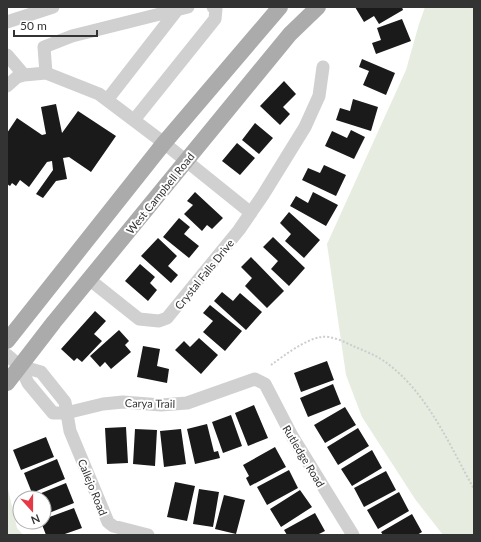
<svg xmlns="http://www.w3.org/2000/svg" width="481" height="542" font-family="Lato,sans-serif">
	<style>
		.green { fill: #e6ecdf }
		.building { fill: #1a1a1a }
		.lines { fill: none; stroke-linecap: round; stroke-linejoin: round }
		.path { stroke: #cdcdcd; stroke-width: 2; stroke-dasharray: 2 2; stroke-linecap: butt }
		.minor { stroke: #d0d0d0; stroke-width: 13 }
		.major { stroke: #ababab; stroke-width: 16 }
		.labels { text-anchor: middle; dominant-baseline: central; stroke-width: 4; stroke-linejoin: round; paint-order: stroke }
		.street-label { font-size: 11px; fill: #333; stroke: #fff }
	</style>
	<rect width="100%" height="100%" fill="#fff"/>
	<path class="green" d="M425,7H474V535H443L415,499L362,417L346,375L327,244L406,70L419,24Z
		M7,485L17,528L23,535H7Z"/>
	<path class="building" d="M355,7H402L403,10L379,24L374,16L364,22Z
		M402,19L411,41L376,54L372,43L381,40L377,28Z
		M362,59L395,73L386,95L363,85L369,71L359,67Z
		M284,81L296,94L283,107L290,114L280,125L260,106Z
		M353,99L378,107L371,131L336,120L340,108L350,111Z
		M56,104L62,133L78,111L116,136L91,172L69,157L63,158L67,179L56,181L43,198L36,194L53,170L52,161L47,162L29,187L20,180L16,186L12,183L10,186L7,184V133L17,118L42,135L46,134L41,107Z
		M255,123L273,138L259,154L242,140Z
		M351,130L365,137L354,159L325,146L332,131L347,138Z
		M237,143L255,158L240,175L222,161Z
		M324,165L346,175L336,196L302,180L308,168L320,173Z
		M195,192L223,218L212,229L207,225L202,231L184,214L193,205L187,201Z
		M313,192L338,205L326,226L290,206L296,196L308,203Z
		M289,212L320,240L304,258L285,241L291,234L280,223Z
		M179,218L190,227L184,234L199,246L189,258L163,237Z
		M273,237L305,268L289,286L271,269L278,261L263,247Z
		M158,238L177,256L168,266L178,275L171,283L141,256Z
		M251,257L284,291L267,308L245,286L252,278L241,267Z
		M140,264L155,277L150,283L157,290L148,301L125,281Z
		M222,292L233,301L240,293L262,312L246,330L214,301Z
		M210,305L242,331L225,351L203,332L213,321L203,313Z
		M95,311L106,321L94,334L102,341L82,362L77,358L74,361L61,349Z
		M119,330L129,341L125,345L131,352L111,369L105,362L100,367L90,356Z
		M199,338L218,355L201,374L175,350L184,341L190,347Z
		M143,346L160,349L157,366L169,369L167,383L137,377Z
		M327,361L334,380L301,392L294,373Z
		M333,384L341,404L308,417L300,398Z
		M254,405L268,438L248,446L235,413Z
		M345,407L356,425L325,443L314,425Z
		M231,415L242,446L223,453L212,422Z
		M207,424L214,452L218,451L220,458L195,464L187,429Z
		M126,427L128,463L107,464L105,428Z
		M358,428L369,446L338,465L327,447Z
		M135,429L157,430L155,466L133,464Z
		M181,429L186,464L164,467L160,431Z
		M46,437L54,457L21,470L13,450Z
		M275,447L286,467L250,486L246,478L249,476L243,465Z
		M372,450L382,468L352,486L341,469Z
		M57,459L65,479L32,493L24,473Z
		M289,470L298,488L267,505L257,487Z
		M386,471L396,490L364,507L354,488Z
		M175,482L195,486L187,521L167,517Z
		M66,483L74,503L44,515V498H35L34,496Z
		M199,489L219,492L213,527L193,524Z
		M300,490L312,507L281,527L270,509Z
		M399,492L409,511L378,529L367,510Z
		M224,495L245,500L236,534L215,529Z
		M74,508L82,528L62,535H46L41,522H44V519Z
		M315,513L325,531L317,535H287L284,530Z
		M412,514L422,532L417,535H383L381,532Z"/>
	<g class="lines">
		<path class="path" d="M271,365C285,355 304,340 321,337C330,335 345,342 353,346C365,351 378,356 388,364C428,394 450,446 474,489"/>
		<path class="minor" d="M7,22L53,7
			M7,55L24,75
			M46,73L44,47L72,36L188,7
			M7,86L17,77L24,75L46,73L99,94L164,143L251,213
			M107,100L177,10
			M134,120L215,19L216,9L213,7
			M90,280L139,319L159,321L167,318L239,230L263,195L305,127L319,96L323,67
			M7,355L20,366L28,383L53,413H66L103,404L123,402L161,405L187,403L255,379L265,384L292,436L353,535
			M20,366L41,372L65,402L70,431L108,522L113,526L148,535"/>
		<path class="major" d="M7,341L164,143L280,7
			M7,383L54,322L290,34L318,7"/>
	</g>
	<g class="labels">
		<g class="street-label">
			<text transform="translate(160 193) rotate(-51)">West Campbell Road</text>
			<text transform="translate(204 274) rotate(-51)">Crystal Falls Drive</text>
			<text transform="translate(150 403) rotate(1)">Carya Trail</text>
			<text transform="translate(304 456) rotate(59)">Rutledge Road</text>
			<text transform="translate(93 487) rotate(68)">Callejo Road</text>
		</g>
	</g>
	<rect width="481" height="542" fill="none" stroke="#333333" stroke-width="16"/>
	<g transform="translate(32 510) rotate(159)"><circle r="19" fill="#ffffff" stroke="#adadad"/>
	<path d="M0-3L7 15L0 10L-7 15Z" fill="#e63946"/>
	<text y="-6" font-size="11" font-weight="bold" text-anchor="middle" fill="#333333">N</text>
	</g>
	<path d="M14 30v6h83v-6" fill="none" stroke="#333333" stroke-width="2"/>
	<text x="20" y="30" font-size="12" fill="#333333" stroke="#ffffff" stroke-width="3" paint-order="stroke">50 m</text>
</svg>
